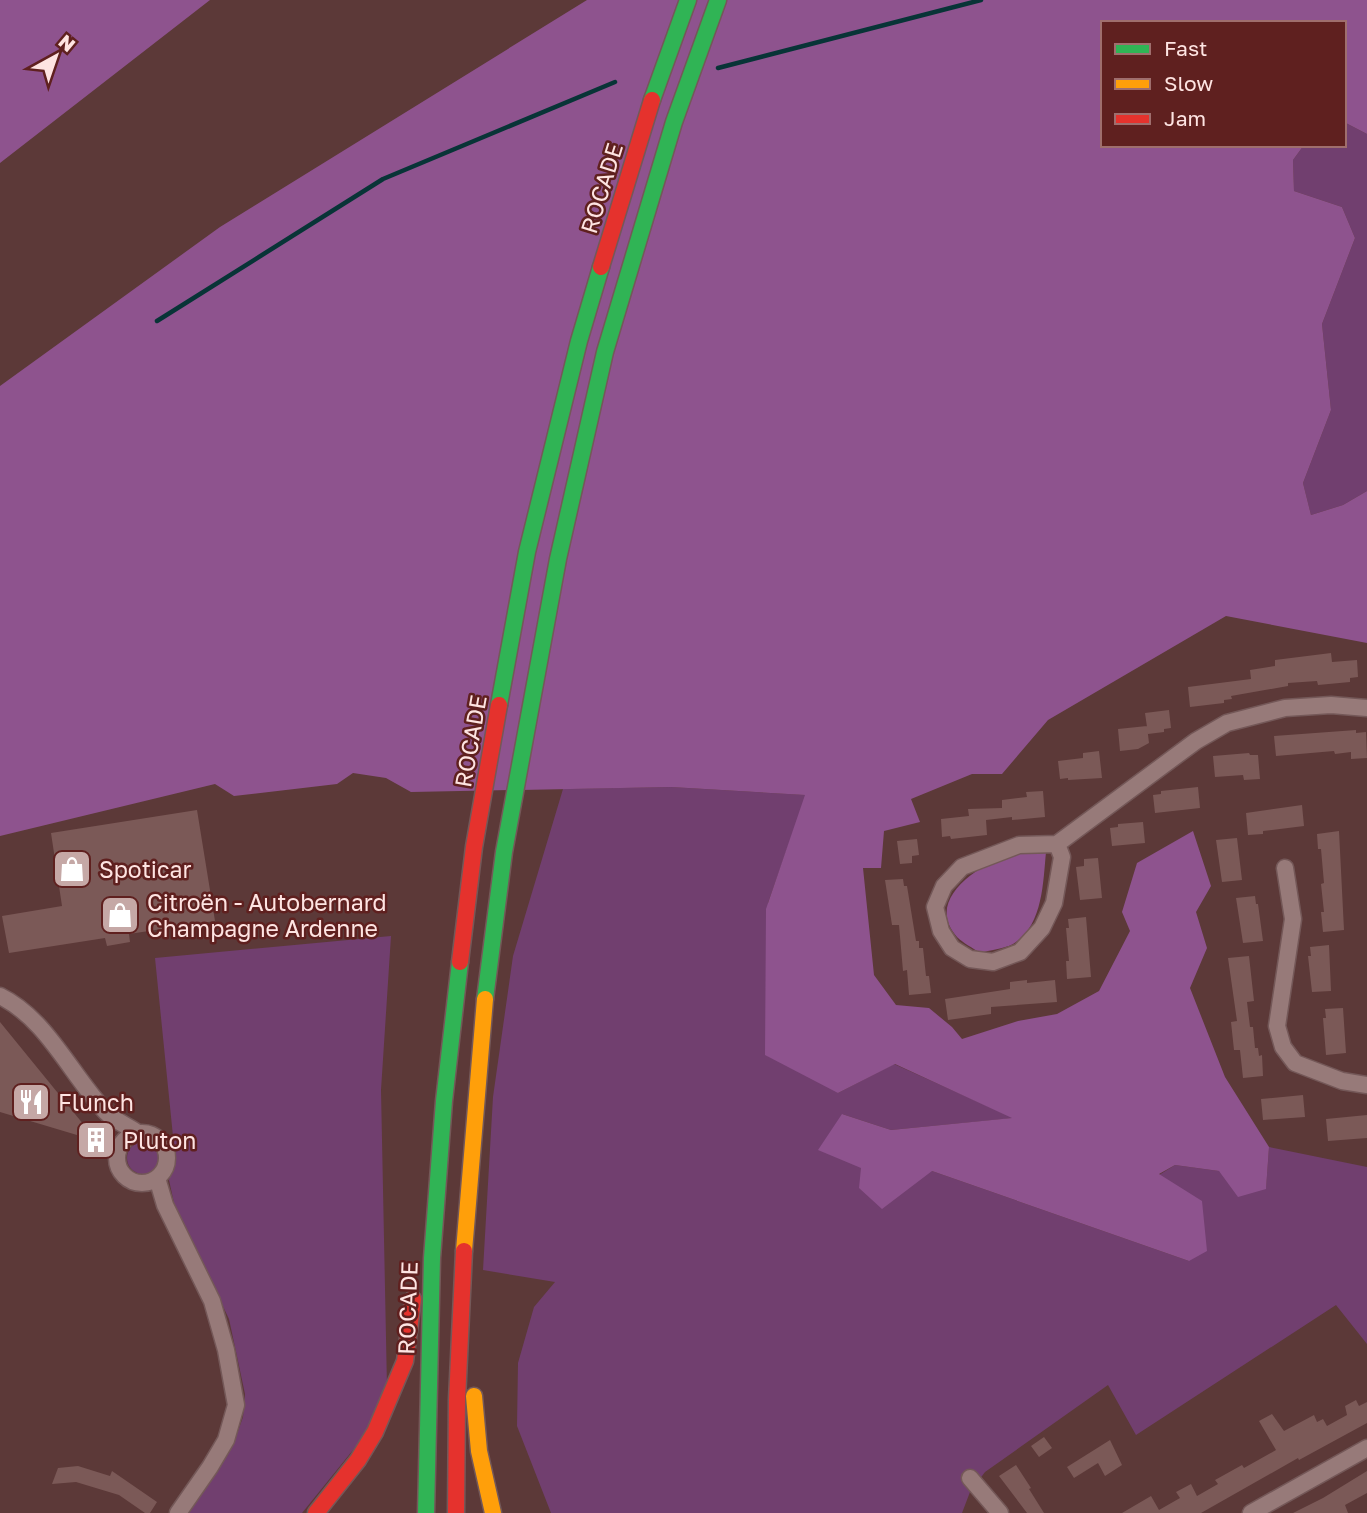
<svg xmlns="http://www.w3.org/2000/svg" width="1367" height="1513" font-family="'Golos Text',sans-serif">
	<style>
		.green { fill: #713f6f }
		.forest { fill: #8e538e }
		.lines { fill: none; stroke-linecap: round; stroke-linejoin: round }
		.stream { stroke: #083437; stroke-width: 4.5 }
		.building { fill: #7b5957 }
		.street-casing { stroke: #745858; stroke-width: 19 }
		.fast-casing { stroke: #745858; stroke-width: 19 }
		.slow-casing { stroke: #745858; stroke-width: 19 }
		.jam-casing { stroke: #745858; stroke-width: 19 }
		.street { stroke: #977a79; stroke-width: 16 }
		.fast { stroke: #30b455; stroke-width: 16 }
		.slow { stroke: #ff9f0a; stroke-width: 16 }
		.jam { stroke: #e5322d; stroke-width: 16 }
		.labels { text-anchor: middle; dominant-baseline: central; stroke-width: 5; stroke-linejoin: round; paint-order: stroke }
		.street-label { font-size: 23px; fill: #fee4e2; stroke: #5f201f }
		.poi-label { font-size: 23px; fill: #fee4e2; stroke: #5f201f; text-anchor: start }
	</style>
	<rect width="100%" height="100%" fill="#5c3938"/>
	<path class="green" d="M1344,122L1367,134V491L1343,505L1311,515L1303,483L1331,410L1322,324L1355,238L1342,207L1294,191L1293,160L1304,145H1344Z
		M671,787L806,795L768,903L838,1093L894,1064L1014,1118L891,1130L842,1114L932,1171L1189,1261L1159,1175L1175,1165L1219,1171L1266,1188L1269,1147L1367,1167V1344L1336,1305L1136,1435L1108,1385L985,1472L970,1492L962,1513H551L517,1426L518,1363L534,1307L555,1282L483,1270L493,1097L513,956L563,789Z
		M391,936L381,1090L387,1387L370,1429L302,1513H189L214,1475L237,1434L243,1417L245,1394L229,1319L174,1203L169,1180L175,1156L155,958Z
		M127 1158a16 16 0 1 1 32 0a16 16 0 1 1-32 0Z"/>
	<path class="forest" d="M0,0H210L0,163Z
		M587,0H1367V134L1344,122V23H1103V145H1304L1293,160L1294,191L1342,207L1355,238L1322,324L1331,410L1303,483L1311,515L1343,505L1367,491V643L1226,616L1048,720L1002,774H972L911,799L920,822L884,831L881,868H863L874,975L896,1005L929,1008L952,1027L962,1039L1018,1021L1057,1014L1099,991L1130,931L1122,912L1137,863L1193,831L1211,886L1196,912L1207,948L1190,988L1225,1077L1269,1147L1266,1189L1238,1197L1219,1171L1175,1165L1159,1174L1202,1201L1207,1251L1189,1261L932,1171L882,1209L859,1188L861,1168L818,1150L842,1114L891,1130L1012,1118L895,1064L838,1093L765,1055L766,909L805,795L671,787L411,792L386,778L353,773L337,784L234,796L215,784L0,836V386L220,227Z
		M1046,852C1043,883 1043,926 1013,944C1004,949 989,950 980,953C973,948 963,943 957,937C923,899 981,863 1013,854C1023,851 1036,853 1046,852Z"/>
	<g class="lines">
		<path class="stream" d="M718,68L981,0
			M157,321L383,179L615,82"/>
	</g>
	<path class="building" d="M1331,653L1332,662L1357,660L1358,677L1350,678V682L1318,685L1317,681L1288,683V686L1231,696L1232,699L1224,700V703L1190,707L1188,687L1251,679L1250,670L1275,666V660Z
		M1169,710L1171,728L1164,729V732L1148,734L1145,713Z
		M1147,726L1149,743L1138,749L1120,751L1118,729Z
		M1356,730V733L1366,732L1367,758L1351,759V752L1335,754L1334,751L1276,756L1274,736Z
		M1099,751L1102,778L1068,780V778L1060,779L1058,761L1083,758V753Z
		M1249,753L1250,755H1258L1260,779L1244,780L1243,775L1215,777L1213,756Z
		M1198,787L1200,808L1155,813L1153,795L1161,794V791Z
		M1043,791L1045,817L1012,820V817L986,820L987,835L951,839L950,836L942,837L941,819L969,816L968,809L1002,808V800L1027,797L1026,792Z
		M1302,805L1304,826L1263,831V834L1248,835L1246,813Z
		M197,810L215,921L129,934L130,942L107,946L105,938L9,953L2,916L62,906L51,833Z
		M1143,822L1145,843L1112,846L1110,828L1118,827V824Z
		M1339,831L1344,930L1323,932L1321,912H1324L1321,884L1324,883L1321,849H1318L1317,834Z
		M1237,838L1242,880L1222,882L1216,840Z
		M917,839L919,855L912,856V863L900,864L897,841Z
		M1098,858L1102,898L1080,900L1076,867L1084,866V859Z
		M903,879L904,886H907L916,941H919V948H923L926,976H929L931,993L909,995L907,970L903,971L899,925H892L885,880Z
		M1255,896L1256,904H1258L1263,941L1243,943L1236,898Z
		M1086,917L1091,977L1067,979L1066,961H1069L1066,928H1069L1068,919Z
		M1329,945L1331,991L1312,992L1308,956H1311L1310,947Z
		M1249,956L1254,1001L1247,1002L1250,1027H1253L1255,1048H1258L1259,1056L1262,1055L1263,1076L1243,1078L1240,1050H1234L1231,1022L1237,1021L1228,958Z
		M1027,980V983L1055,980L1057,1002L991,1007V1014L948,1020L945,999L1010,989V982Z
		M1343,1008L1346,1053L1326,1055L1323,1018H1326L1325,1009Z
		M0,1022L97,1141L0,1112Z
		M1303,1095L1305,1117L1263,1120L1261,1099Z
		M1367,1115V1138L1328,1141L1326,1119Z
		M1356,1400L1359,1406L1367,1402V1423L1299,1460L1298,1458L1201,1513H1122L1151,1496L1159,1510L1180,1498L1176,1492L1191,1484L1197,1496L1218,1484L1215,1480L1242,1465L1244,1468L1276,1450L1259,1421L1272,1414L1284,1431L1314,1415L1317,1422L1323,1419L1327,1426L1347,1415L1345,1406Z
		M1044,1437L1052,1448L1039,1457L1031,1446Z
		M1110,1440L1122,1465L1105,1476L1098,1463L1074,1478L1067,1467Z
		M1016,1465L1031,1488L1029,1489L1044,1513H1027L999,1476Z
		M78,1466L110,1476L112,1471L157,1502L150,1513H145L119,1495L76,1482L52,1484L58,1468Z
		M1367,1471V1493L1345,1505L1348,1513H1293L1323,1498Z"/>
	<g class="lines">
		<defs>
			<path id="street" d="M1057,844L1062,857L1054,903L1042,928L1020,952L993,962L970,959L952,948L941,931L935,907L944,886L962,867L1019,845L1057,844L1196,741L1227,723L1285,708L1331,705L1367,708
				M1285,868L1293,919L1277,1026L1283,1047L1295,1063L1342,1081L1367,1085
				M0,996C47,1019 71,1075 106,1112C115,1121 128,1126 138,1133
				M117 1158a25 25 0 1 1 50 0a25 25 0 1 1-50 0Z
				M157,1178L165,1205L212,1301L226,1350L236,1405L226,1440L210,1467L178,1513
				M970,1478L1000,1513
				M1251,1513L1367,1448"/>
			<path id="fast" d="M652,100L688,0
				M499,705L527,552L579,341L601,267
				M485,999L504,852L558,559L605,352L674,122L718,0
				M426,1513L432,1258L444,1101L460,962"/>
			<path id="slow" d="M464,1251L485,999
				M474,1396L479,1451L493,1513"/>
			<path id="jam" d="M601,267L652,100
				M460,962L474,847L499,705
				M316,1513L358,1460L375,1432L405,1361L413,1299
				M456,1513L457,1400L464,1251"/>
		</defs>
		<use href="#street" class="street-casing"/>
		<use href="#fast" class="fast-casing"/>
		<use href="#slow" class="slow-casing"/>
		<use href="#jam" class="jam-casing"/>
		<use href="#street" class="street"/>
		<use href="#fast" class="fast"/>
		<use href="#slow" class="slow"/>
		<use href="#jam" class="jam"/>
	</g>
	<defs>
		<symbol id="shop-square" viewBox="-11 -11 22 22"><rect x="-9" y="-9" width="18" height="18" rx="4" fill="#c5a8a6" stroke="#5f201f"/><path d="M-5-2.5h2.3a2.7 3.5 0 0 1 5.4 0H5L5.5 6h-11ZM-1.5-2.5h3a1.5 2.3 0 0 0-3 0Z" fill="#fff"/></symbol>
		<symbol id="restaurant-square" viewBox="-11 -11 22 22"><rect x="-9" y="-9" width="18" height="18" rx="4" fill="#c5a8a6" stroke="#5f201f"/><path d="M-5-6h1v4h1v-4h1v4h1v-4h1v5L-1.5 .5V6h-2V.5L-5-1ZM5-6V6H3V1.5H1.5Q1.5-4 5-6Z" fill="#fff"/></symbol>
		<symbol id="building-square" viewBox="-11 -11 22 22"><rect x="-9" y="-9" width="18" height="18" rx="4" fill="#c5a8a6" stroke="#5f201f"/><path d="M-4-6H4V6H1V3H-1V6H-4ZM-2.5-4.3h1.7v1.8h-1.7ZM.8-4.3h1.7v1.8H.8ZM-2.5-1h1.7V.8h-1.7ZM.8-1h1.7V.8H.8Z" fill="#fff"/></symbol>
	</defs>
	<g fill-rule="evenodd">
		<use href="#shop-square" x="50" y="847" width="44" height="44"/>
		<use href="#shop-square" x="98" y="893" width="44" height="44"/>
		<use href="#restaurant-square" x="9" y="1080" width="44" height="44"/>
		<use href="#building-square" x="74" y="1118" width="44" height="44"/>
	</g>
	<g class="labels">
		<g class="street-label">
			<text transform="translate(601 188) rotate(-73)">ROCADE</text>
			<text transform="translate(470 741) rotate(-80)">ROCADE</text>
			<text transform="translate(407 1308) rotate(-88)">ROCADE</text>
		</g>
		<g class="poi-label">
			<text x="99" y="869">Spoticar</text>
			<text x="147" y="902">Citroën - Autobernard<tspan x="147" dy="26">Champagne Ardenne</tspan></text>
			<text x="58" y="1102">Flunch</text>
			<text x="123" y="1140">Pluton</text>
		</g>
	</g>
	<rect x="1101" y="21" width="245" height="126" fill="#5f201f" stroke="#9f6e6d" stroke-width="2"/>
	<rect x="1115" y="44" width="35" height="10" fill="#30b455" stroke="#9f6e6d" stroke-width="2"/>
	<text x="1164" y="56" font-size="21" fill="#fee4e2">Fast</text>
	<rect x="1115" y="79" width="35" height="10" fill="#ff9f0a" stroke="#9f6e6d" stroke-width="2"/>
	<text x="1164" y="91" font-size="21" fill="#fee4e2">Slow</text>
	<rect x="1115" y="114" width="35" height="10" fill="#e5322d" stroke="#9f6e6d" stroke-width="2"/>
	<text x="1164" y="126" font-size="21" fill="#fee4e2">Jam</text>
	<g transform="translate(56 56) rotate(40)" stroke="#5f201f" stroke-width="5" paint-order="stroke">
	<path d="M0-5L12 26L0 18L-12 26Z" fill="#fee4e2"/>
	<text y="-10" font-size="19" font-weight="bold" text-anchor="middle" fill="#fee4e2">N</text>
	</g>
</svg>
